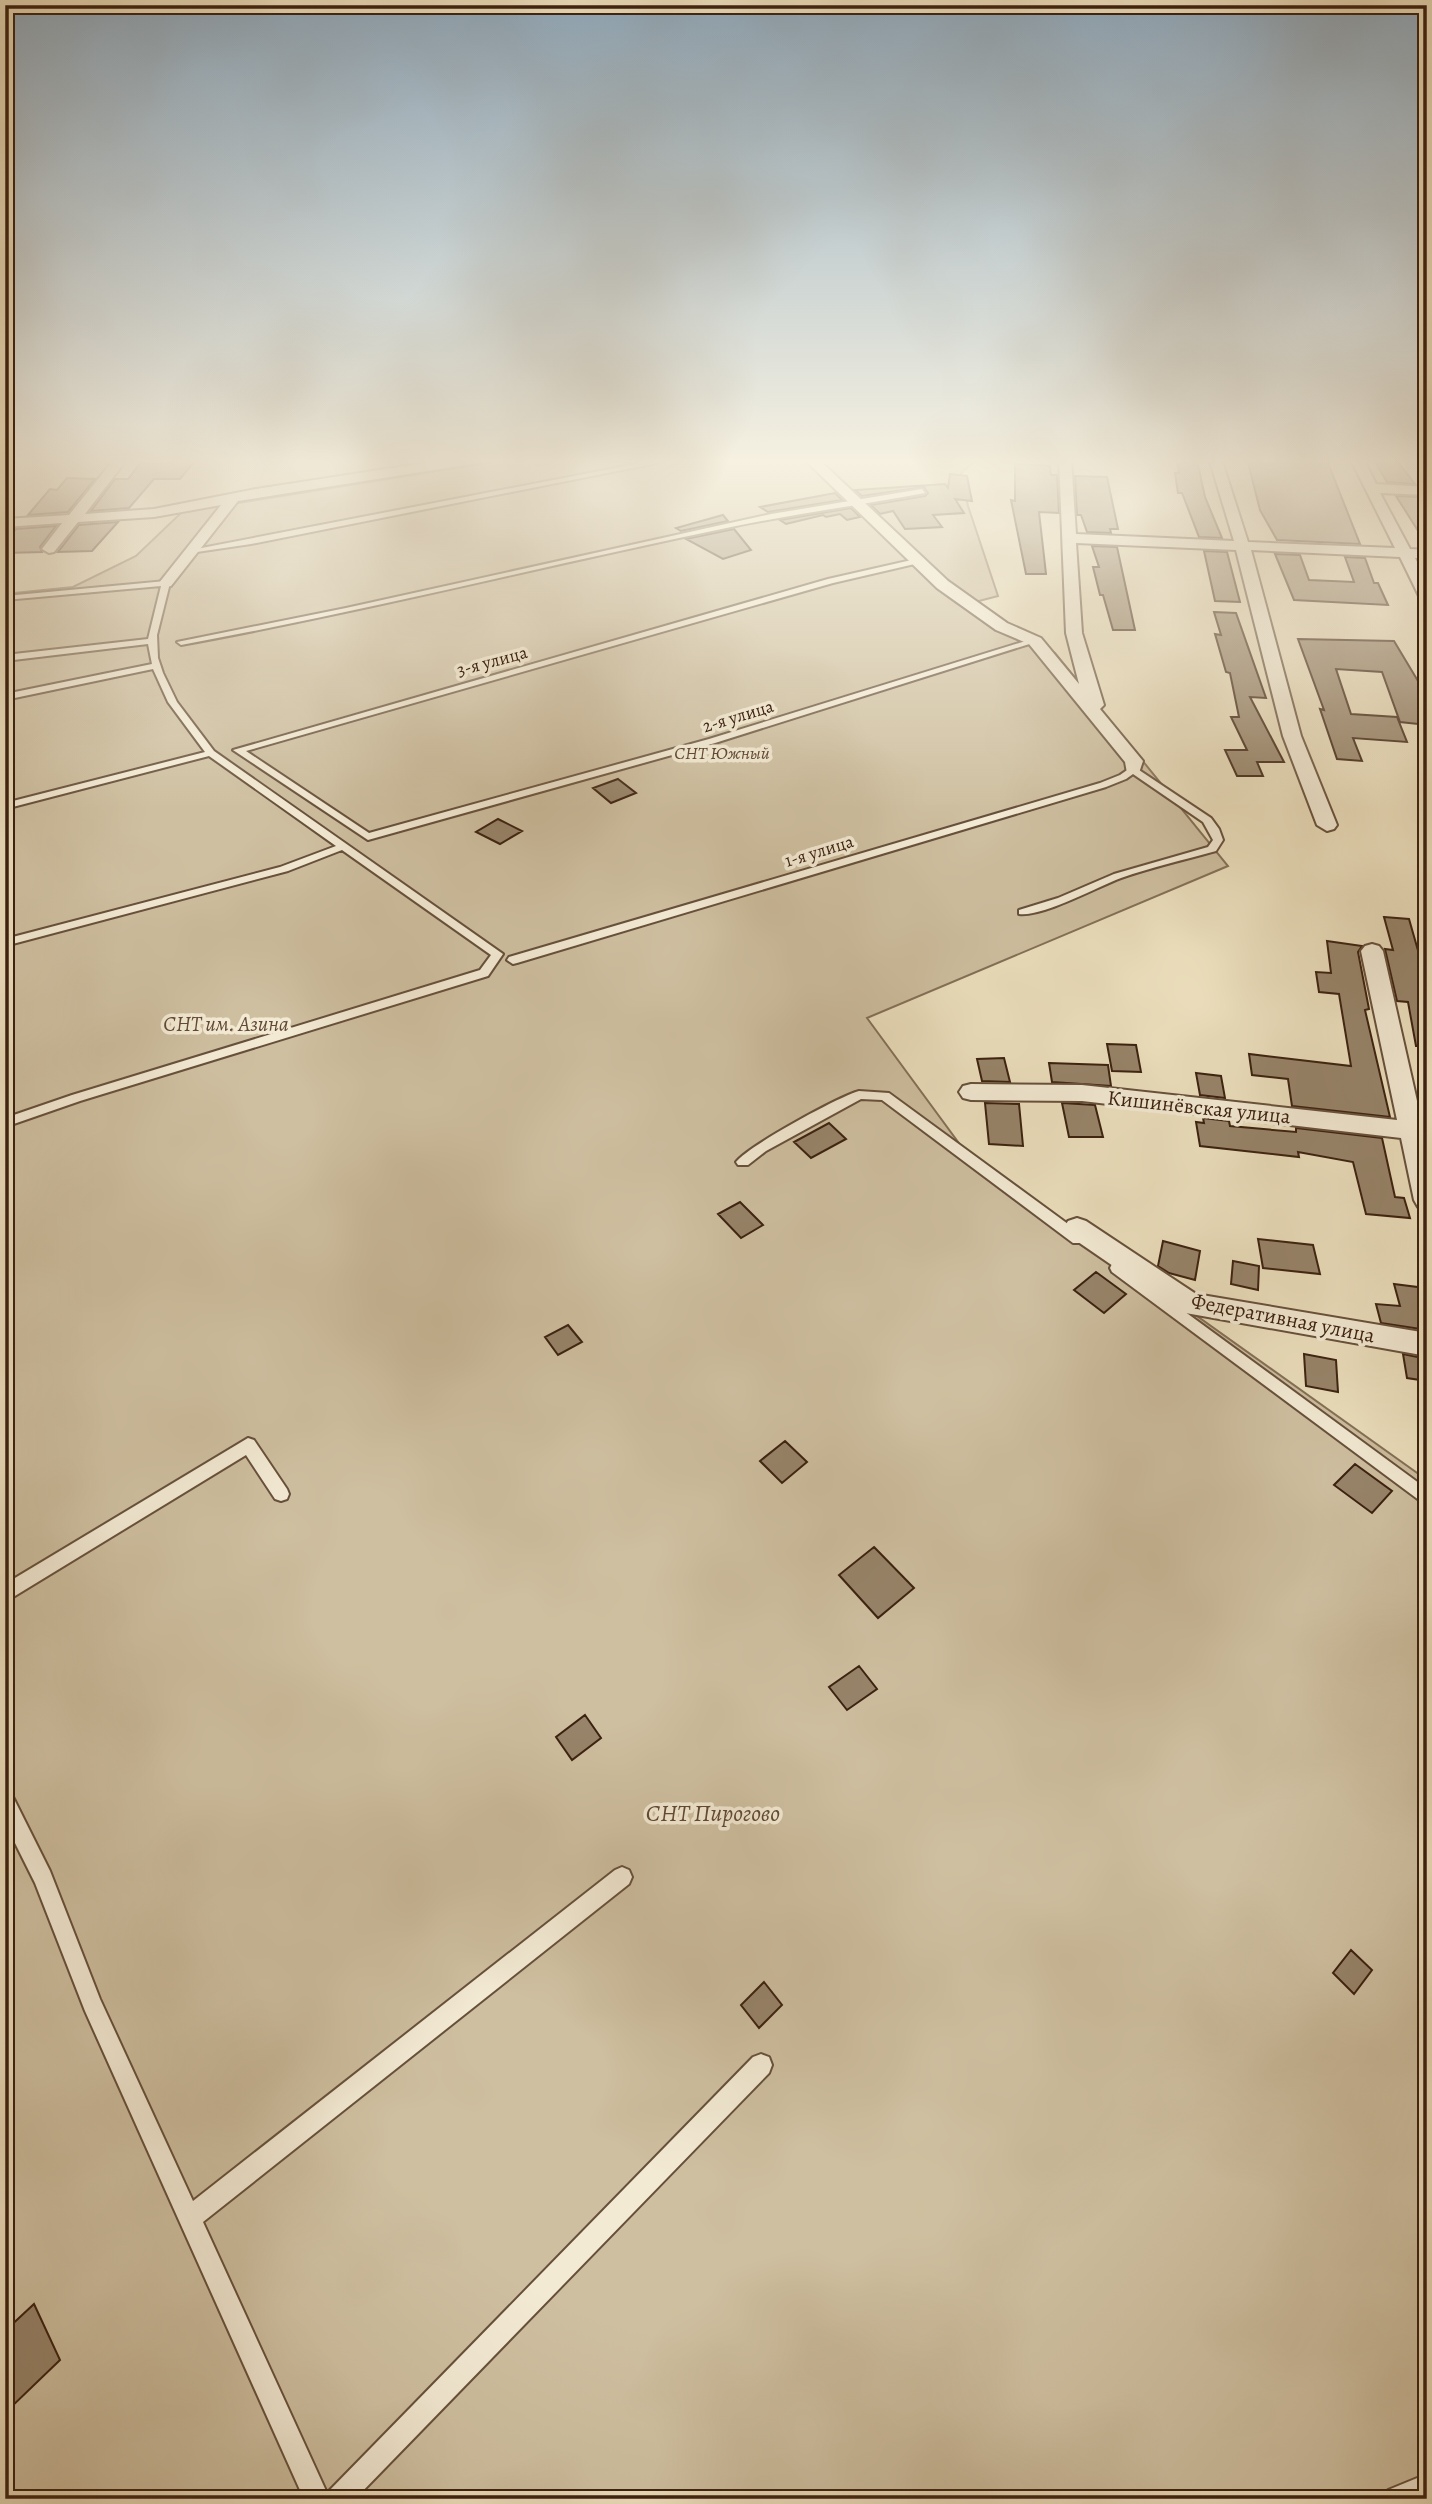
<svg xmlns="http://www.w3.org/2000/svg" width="1432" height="2504" font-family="Alegreya,serif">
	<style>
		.green { fill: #cebfa0; stroke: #847058; stroke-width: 2 }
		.building { fill: #97846a; stroke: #3b2110; stroke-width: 2 }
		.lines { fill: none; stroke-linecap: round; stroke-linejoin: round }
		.service-casing { stroke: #67503b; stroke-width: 4 }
		.minor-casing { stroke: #67503b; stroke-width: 4 }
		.service { fill: #f3ead4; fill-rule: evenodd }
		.minor { fill: #f3ead4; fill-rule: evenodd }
		.labels { text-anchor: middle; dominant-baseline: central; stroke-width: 7; stroke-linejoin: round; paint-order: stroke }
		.far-street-label { font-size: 18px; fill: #3b2110; stroke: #f3ead4 }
		.far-park-label { font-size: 18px; font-style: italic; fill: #604834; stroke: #f3ead4 }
		.park-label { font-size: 21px; font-style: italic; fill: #604834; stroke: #f3ead4 }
		.street-label { font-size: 21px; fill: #3b2110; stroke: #f3ead4 }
		.near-park-label { font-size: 24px; font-style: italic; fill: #604834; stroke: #f3ead4 }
	</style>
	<rect width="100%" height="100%" fill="#ecdfbd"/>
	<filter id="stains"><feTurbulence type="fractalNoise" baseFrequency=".00286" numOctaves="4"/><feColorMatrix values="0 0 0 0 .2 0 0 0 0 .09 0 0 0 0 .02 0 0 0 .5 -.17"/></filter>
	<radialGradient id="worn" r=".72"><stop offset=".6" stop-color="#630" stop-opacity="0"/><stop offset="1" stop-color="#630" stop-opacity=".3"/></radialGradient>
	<path class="green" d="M519,458H978L961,473L968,506L998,596L975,602L1005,627L1055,653L1228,866L867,1018L964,1150L1427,1480V2499H5V594L73,587L136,556L182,512Z"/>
	<path class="building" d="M144,458H197L180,479H154L129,508L91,511L115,479H128Z
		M1303,458H1325L1328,463L1360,544L1277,540L1260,510L1247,459L1305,462Z
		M1376,458H1395L1415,484L1387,482L1374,460Z
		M1191,461L1193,465H1198L1205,497L1222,538L1199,537L1182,493H1178L1175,473H1179L1178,464Z
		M1015,464L1050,466L1051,475H1057L1059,513L1039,512L1046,574H1026L1011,500L1015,501Z
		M950,474L967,476L972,501L955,499L964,513L933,515L942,527L905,529L893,511L880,514L871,505L925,496L928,493L924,487L862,496L855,490L945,484L948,488Z
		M1075,476L1107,477L1118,529H1110L1111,533L1087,532L1081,515H1077Z
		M67,478L95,479L68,512L28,515L50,489L57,490Z
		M835,493L842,500L768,512L760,507Z
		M1396,496L1420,497L1427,508V545Z
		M851,508L860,517L847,520L840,514L826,517L823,515L786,524L780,520Z
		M723,515L728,521L681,531L676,528Z
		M118,522L92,551L58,552L79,525Z
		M56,526L40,547L42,552L5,553V541L16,529Z
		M734,529L751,550L723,559L686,539Z
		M1092,546L1117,547L1135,630H1113L1103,595H1100L1093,567H1099Z
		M1204,551L1227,552L1240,602L1215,601Z
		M1275,554L1300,555L1309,580L1354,582L1345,557L1365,558L1374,583H1378L1388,605L1294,600Z
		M1214,612L1236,613L1266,698L1250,697L1284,762H1257L1263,776H1237L1225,750H1247L1231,717H1239L1230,673L1226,672L1215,634L1221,635Z
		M1298,639L1394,641L1427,696V725L1400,722L1382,672L1336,669L1351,714L1397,717L1407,742L1353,738L1362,761L1337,759L1320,709L1324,710Z
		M618,779L636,793L611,803L593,788Z
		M498,819L522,831L500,844L476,832Z
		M1384,917L1409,919L1427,982V1046H1416L1408,1002L1397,1001L1385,949L1393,950Z
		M1327,941L1362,946L1358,952L1369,1009L1365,1010L1390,1117L1292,1106L1288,1079L1252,1075L1249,1054L1351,1066L1339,994L1319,992L1316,972L1331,973Z
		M1107,1044L1136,1045L1141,1072L1112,1071Z
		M1004,1058L1010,1082L982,1081L977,1059Z
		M1049,1063L1108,1065L1111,1086L1052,1082Z
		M1196,1073L1221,1076L1225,1098L1200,1095Z
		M985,1103L1019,1104L1023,1146L989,1144Z
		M1062,1103L1095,1105L1103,1137H1069Z
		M1203,1118L1229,1121L1230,1126L1296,1132V1128L1382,1138L1395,1197L1404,1198L1410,1218L1366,1214L1353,1162L1298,1152L1299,1157L1200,1146L1196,1122L1204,1123Z
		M829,1123L846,1139L811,1158L794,1142Z
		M740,1202L763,1225L741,1238L718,1214Z
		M1258,1239L1313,1245L1320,1274L1263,1268Z
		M1163,1241L1200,1251L1195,1280L1169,1273L1158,1266Z
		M1233,1261L1259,1266L1258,1290L1231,1284Z
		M1096,1272L1126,1294L1104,1313L1074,1290Z
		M1394,1284L1425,1288L1427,1330L1381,1323L1376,1304L1400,1306Z
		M568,1325L582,1342L558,1355L545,1337Z
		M1304,1354L1336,1360L1338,1392L1306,1386Z
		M1403,1354L1427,1359V1381L1407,1378Z
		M785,1441L807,1462L782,1483L760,1461Z
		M1355,1464L1392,1491L1372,1513L1334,1485Z
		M874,1547L914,1588L878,1618L839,1575Z
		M859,1666L877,1689L847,1710L829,1687Z
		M585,1715L601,1738L572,1760L556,1737Z
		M1351,1950L1372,1970L1354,1994L1333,1973Z
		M764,1982L782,2005L759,2028L741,2005Z
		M34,2304L60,2360L5,2413V2331Z"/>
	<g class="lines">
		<defs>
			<path id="service" d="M667,458H682L251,544L190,553L186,551Z
				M922,489L925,493C862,505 799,513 736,526C551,564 367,611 181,645L177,642L346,608L771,514Z
				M916,559H919V563L833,583L246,751L369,833L709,739L1032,639L1039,641L715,743L368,840L233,750L828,579Z
				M166,581L170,583L157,635L158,658L163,673L177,702L214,751L503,954L488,976L80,1101L5,1127V1118L72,1095L480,970L491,955L342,850L288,871L5,946V939L280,867L336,846L209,756L5,809V803L205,752L168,702L153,669L5,700V694L152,664L148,644L5,661V655L148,639L161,586L5,600V596Z
				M1133,766L1211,818L1219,829L1223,840L1216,851C1184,860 1152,867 1121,878C1097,887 1043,917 1019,914V910L1058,898L1114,874L1208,847L1213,840L1203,822L1133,774L1126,779L1106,787L517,963L513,964L507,960L509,957L1100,783L1120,775Z
				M859,1091L889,1093L1083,1235L1085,1239L1083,1243H1073L882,1100L861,1099L766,1151L748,1165H738L736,1162C748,1146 838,1097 859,1091Z
				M1117,1262L1427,1489V1506L1112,1272L1110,1268L1112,1264Z
				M248,1438L254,1440L287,1489L289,1494L287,1499L281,1501L275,1499L246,1455L5,1602V1584Z
				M5,1793L12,1795L50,1871L100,1999L193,2201L615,1870L622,1867L629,1870L632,1877L629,1884L203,2222L327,2493L753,2057L761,2054L769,2057L772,2065L769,2073L355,2499H304L85,2011L35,1883L5,1823Z
				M1427,2474V2499H1384L1388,2490Z"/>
			<path id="minor" d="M115,458H128L85,514L154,509L256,489L457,458H490L484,462L238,501L171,586L166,587L159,583L221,505L154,517L78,522L54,552L49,553L42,549L62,523L5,527V519L69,515Z
				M803,458H817L948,581L1007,623L1041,638L1079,684L1066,633L1059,458H1071L1076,534L1234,541L1209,458H1221L1248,542L1395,548L1350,458H1363L1376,484L1427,487V495L1380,493L1410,549L1427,550V558H1415L1427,581V600L1419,596L1400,557L1251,550L1301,736L1337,825L1334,829L1327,831L1317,825L1283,736L1236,550L1076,543L1082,633L1104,705L1100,709L1143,761L1139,773H1127L1125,762L1029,644L996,630L937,588Z
				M1372,944L1379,946L1383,951L1422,1123H1427V1209L1418,1207L1414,1200L1401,1138L1082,1101L971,1100L963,1098L959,1092L963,1086L971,1084L1082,1085L1397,1120L1361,951L1365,946Z
				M1077,1218L1086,1221L1196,1294L1427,1333V1356L1180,1312L1068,1235L1064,1228L1068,1221Z"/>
		</defs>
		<use href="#service" class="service-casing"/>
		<use href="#minor" class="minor-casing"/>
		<use href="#service" class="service"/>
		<use href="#minor" class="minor"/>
	</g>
	<linearGradient id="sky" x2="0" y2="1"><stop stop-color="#91abbf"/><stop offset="0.57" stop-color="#f6f1e1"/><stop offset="1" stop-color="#f6f1e1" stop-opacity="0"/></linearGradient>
	<rect width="1432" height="809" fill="url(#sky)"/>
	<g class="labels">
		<g class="far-street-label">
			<text transform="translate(492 661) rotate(-15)">3-я улица</text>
			<text transform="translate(738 716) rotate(-17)">2-я улица</text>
			<text transform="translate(819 851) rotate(-17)">1-я улица</text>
		</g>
		<g class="far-park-label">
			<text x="722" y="753">СНТ Южный</text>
		</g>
		<g class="park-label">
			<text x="226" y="1024">СНТ им. Азина</text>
		</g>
		<g class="street-label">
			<text transform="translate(1199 1107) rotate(6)">Кишинёвская улица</text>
			<text transform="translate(1283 1318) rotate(11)">Федеративная улица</text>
		</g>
		<g class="near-park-label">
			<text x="713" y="1813">СНТ Пирогово</text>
		</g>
	</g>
	<rect width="1432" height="2504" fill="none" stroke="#ecdfbd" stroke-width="28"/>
	<rect x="7" y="7" width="1418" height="2490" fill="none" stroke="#3b2110" stroke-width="3.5"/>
	<rect x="14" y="14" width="1404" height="2476" fill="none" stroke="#3b2110" stroke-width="2"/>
	<rect width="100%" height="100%" filter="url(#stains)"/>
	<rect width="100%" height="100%" fill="url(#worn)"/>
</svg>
